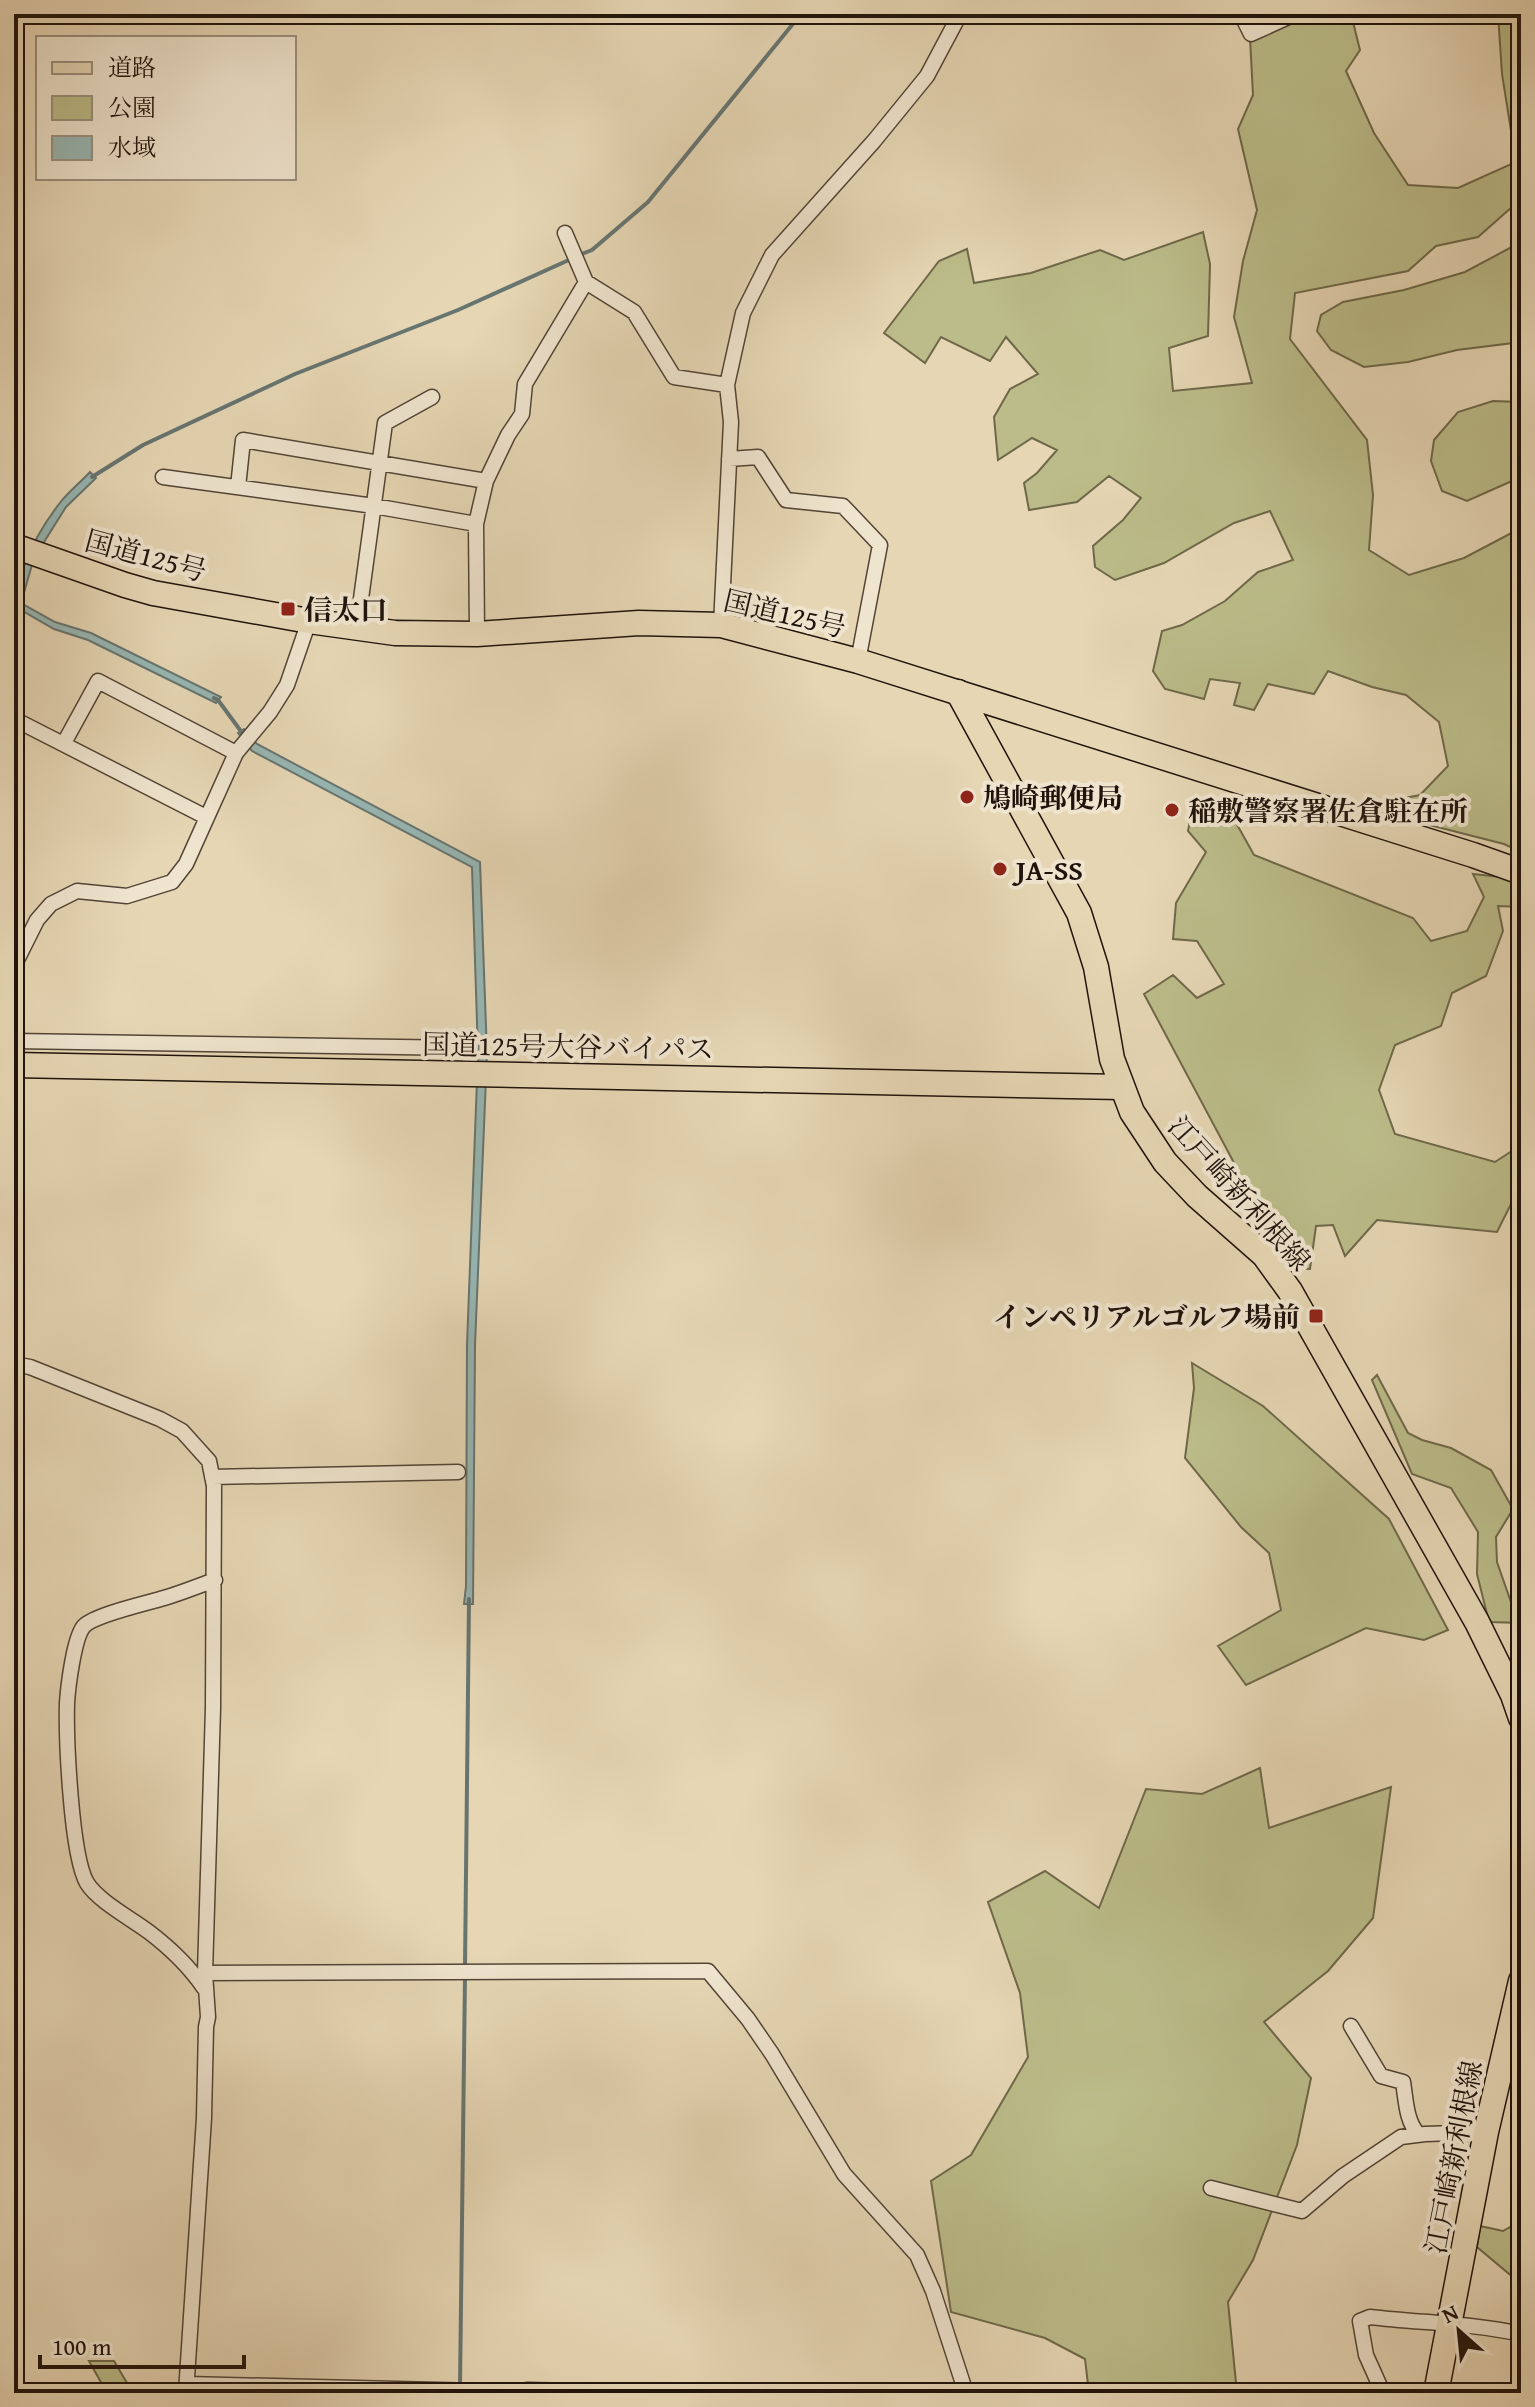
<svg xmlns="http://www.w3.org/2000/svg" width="1535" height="2407" font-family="'Gentium Book Plus','Noto Serif JP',serif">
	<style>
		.green { fill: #bbbc89; stroke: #6e684a; stroke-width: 2 }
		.water { fill: #97b7b4; stroke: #677571; stroke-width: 2 }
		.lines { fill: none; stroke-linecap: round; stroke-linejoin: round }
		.stream { stroke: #677571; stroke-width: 4 }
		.minor-casing { stroke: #524436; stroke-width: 17 }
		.primary-casing { stroke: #20130c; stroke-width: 27 }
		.trunk-casing { stroke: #20130c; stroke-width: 27 }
		.minor { stroke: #efe4ce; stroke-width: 14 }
		.primary { stroke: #e6d6b4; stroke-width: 24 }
		.trunk { stroke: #e6d6b4; stroke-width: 24 }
		.poi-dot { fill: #8f2418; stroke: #efe4ce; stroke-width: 3 }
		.labels { text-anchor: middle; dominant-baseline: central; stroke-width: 8; stroke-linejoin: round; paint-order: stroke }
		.street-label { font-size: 28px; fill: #20130c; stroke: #efe4ce }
		.poi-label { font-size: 28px; font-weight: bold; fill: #20130c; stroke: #efe4ce; text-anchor: start }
	</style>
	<rect width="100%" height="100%" fill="#e6d6b4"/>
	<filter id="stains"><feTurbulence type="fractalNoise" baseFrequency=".0025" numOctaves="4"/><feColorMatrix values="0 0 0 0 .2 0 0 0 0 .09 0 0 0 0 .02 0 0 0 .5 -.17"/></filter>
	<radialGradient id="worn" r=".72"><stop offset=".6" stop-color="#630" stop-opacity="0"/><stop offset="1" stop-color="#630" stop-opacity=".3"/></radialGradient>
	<path class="green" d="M1295,14H1351L1360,50L1346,71L1374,133L1408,185L1458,188L1516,162L1502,74L1498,14H1521V199L1478,237L1436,246L1408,271L1295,293L1290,339L1367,440L1373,495L1369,550L1409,575L1464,558L1521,528V852L1504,844L1398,817L1399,799L1420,795L1448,766L1439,722L1406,695L1372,687L1328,671L1314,694L1268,684L1254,710L1234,705L1240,683L1210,679L1204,699L1165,689L1153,671L1162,631L1182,625L1225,601L1258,572L1293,560L1270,511L1234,523L1164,563L1115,580L1095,567L1093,546L1123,520L1141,498L1109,476L1077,502L1029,510L1024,483L1037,473L1057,450L1032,438L998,460L994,417L1010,389L1038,374L1006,337L990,361L941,337L925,363L884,333L939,261L967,249L974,283L1031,273L1100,250L1124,260L1203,232L1210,264L1208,336L1169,348L1173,391L1252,383L1234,317L1243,261L1257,210L1238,129L1253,95L1250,38Z
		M1521,242V342L1457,350L1408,362L1364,367L1331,350L1317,331L1321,315L1343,302L1404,290L1465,272Z
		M1493,401L1521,402V477L1467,501L1442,491L1431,461L1434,440L1458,412Z
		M1193,806L1231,814L1254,855L1413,918L1431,941L1467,931L1484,897L1473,874L1510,878L1521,883V907L1498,906L1503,931L1486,976L1452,993L1441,1026L1395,1045L1379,1090L1395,1134L1495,1162L1521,1145V1187L1518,1190L1497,1232L1377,1220L1345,1256L1333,1225L1316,1226L1310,1269L1290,1268L1144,994L1173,975L1197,998L1224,984L1197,941L1173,939L1176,903L1206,852L1188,831Z
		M1192,1363L1263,1406L1389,1519L1448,1630L1424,1640L1366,1628L1246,1685L1218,1646L1281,1610L1269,1553L1241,1527L1185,1458L1194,1388Z
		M1377,1375L1408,1433L1422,1440L1451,1448L1491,1470L1513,1509L1496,1537L1497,1562L1511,1602H1521V1623L1489,1622L1477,1574L1478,1532L1451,1488L1412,1474L1372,1380Z
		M1260,1768L1269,1828L1391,1787L1373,1918L1328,1971L1264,2022L1311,2078L1297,2145L1253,2260L1228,2302L1237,2393H1089L1085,2359L1045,2338L951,2312L931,2181L971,2155L1028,2057L1020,1993L988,1902L1045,1871L1099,1908L1146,1789L1202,1794Z
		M1521,2221V2275L1514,2278L1477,2247L1480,2226L1503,2231Z
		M89,2361H114L133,2393H107Z"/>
	<path class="water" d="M90,472L96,478L66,507L34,558L21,603L55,622L91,633L221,697L216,703L88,640L54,629L19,609L14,621C14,578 33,538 59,504C68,492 80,483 90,472Z
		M244,729L257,744L480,862L487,1054L475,1345L473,1604H464L466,1586L467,1345L478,1054L472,867L252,751L238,733Z"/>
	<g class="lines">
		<path class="stream" d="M579,255L592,250L648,202L801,14
			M92,477L143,445L295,374L458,310L571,259
			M214,698L218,700L243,734
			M465,1967L469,1599
			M460,2387L465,1975"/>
		<defs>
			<path id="minor" d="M1241,14L1251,34L1295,14
				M586,282L634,312L674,377L727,385
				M729,459L758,457L786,500L843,506L880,545L858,661
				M163,477L374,506L476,524
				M238,487L243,440L486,481
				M721,625L731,422L727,385L743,313L772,255L874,141L927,76L960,14
				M357,628L385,423L432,397
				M477,634L476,524L486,481L508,435L522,414L525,384L586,282L565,233
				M14,719L206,817
				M64,743L98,681L236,753
				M14,966L37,920L51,904L77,891L127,896L172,882L186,864L236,753L270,712L287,685L309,621
				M14,1041L463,1048
				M14,1364L30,1367L160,1419L182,1431L209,1461L214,1486L213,1708L205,1973L208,2017L206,2027L204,2118L186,2393
				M212,1477L458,1472
				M205,1973L708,1971L748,2019L772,2054L844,2174L917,2255L933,2291L966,2393
				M204,1988C189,1966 170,1948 149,1932C132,1919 98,1901 87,1883C71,1856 66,1738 67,1703C68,1687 74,1637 84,1626C94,1615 147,1603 164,1598C181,1593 198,1586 215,1580
				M1351,2026L1381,2076L1403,2082C1406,2100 1406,2122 1419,2135
				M1211,2188L1302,2211L1343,2176L1401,2137L1425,2134L1486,2132
				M187,2384L518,2392L527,2390L669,2393
				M1383,2393L1366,2355L1360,2321L1370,2317C1421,2323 1471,2323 1521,2334"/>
			<path id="primary" d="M958,692L1079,913L1096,967L1112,1059L1132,1112L1165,1162L1197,1196L1264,1255L1290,1291L1477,1622L1513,1695L1521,1718
				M1436,2393L1486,2132L1521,1981"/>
			<path id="trunk" d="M14,546L125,585L153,593L309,621L395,633L477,634L639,623L721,625L858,661L1473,855L1521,872
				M14,1065L1121,1087"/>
		</defs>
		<use href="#minor" class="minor-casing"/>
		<use href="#primary" class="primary-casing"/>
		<use href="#trunk" class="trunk-casing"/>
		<use href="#minor" class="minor"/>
		<use href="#primary" class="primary"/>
		<use href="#trunk" class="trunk"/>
	</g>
	<g class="poi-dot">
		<rect x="280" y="601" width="16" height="16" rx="4"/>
		<circle cx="967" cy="797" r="8"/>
		<circle cx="1172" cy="810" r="8"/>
		<circle cx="1000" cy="869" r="8"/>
		<rect x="1308" y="1308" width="16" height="16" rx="4"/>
	</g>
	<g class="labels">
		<g class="street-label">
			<text transform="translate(146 555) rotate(15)">国道125号</text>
			<text transform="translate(785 613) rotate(13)">国道125号</text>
			<text transform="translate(568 1046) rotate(1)">国道125号大谷バイパス</text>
			<text transform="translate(1240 1193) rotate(48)">江戸崎新利根線</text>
			<text transform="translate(1453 2157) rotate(-79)">江戸崎新利根線</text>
		</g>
		<g class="poi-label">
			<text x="304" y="609">信太口</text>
			<text x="983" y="797">鳩崎郵便局</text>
			<text x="1188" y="810">稲敷警察署佐倉駐在所</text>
			<text x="1016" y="869">JA-SS</text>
			<text x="1300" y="1316" text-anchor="end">インペリアルゴルフ場前</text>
		</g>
	</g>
	<rect width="1535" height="2407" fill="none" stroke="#e6d6b4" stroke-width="48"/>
	<rect x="16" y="16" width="1503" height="2375" fill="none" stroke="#20130c" stroke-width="4"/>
	<rect x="24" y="24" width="1487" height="2359" fill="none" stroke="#20130c" stroke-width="2"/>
	<rect x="36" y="36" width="260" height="144" fill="#efe4ce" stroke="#9c9080" stroke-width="2"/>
	<rect x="52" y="62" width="40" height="12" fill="#e6d6b4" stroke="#9c9080" stroke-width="2"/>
	<text x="108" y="76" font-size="24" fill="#20130c">道路</text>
	<rect x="52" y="96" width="40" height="24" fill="#bbbc89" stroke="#9c9080" stroke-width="2"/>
	<text x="108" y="116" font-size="24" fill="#20130c">公園</text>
	<rect x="52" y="136" width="40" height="24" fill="#97b7b4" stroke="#9c9080" stroke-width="2"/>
	<text x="108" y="156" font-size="24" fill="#20130c">水域</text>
	<g transform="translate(1459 2331) rotate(333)" stroke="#efe4ce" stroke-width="6" paint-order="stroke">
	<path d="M0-6L14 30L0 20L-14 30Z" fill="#20130c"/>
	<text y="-12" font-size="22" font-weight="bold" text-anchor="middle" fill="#20130c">N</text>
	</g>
	<path d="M40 2355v12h204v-12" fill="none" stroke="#20130c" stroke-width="4"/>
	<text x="52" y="2355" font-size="24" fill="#20130c" stroke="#efe4ce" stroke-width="6" paint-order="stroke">100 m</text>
	<rect width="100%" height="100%" filter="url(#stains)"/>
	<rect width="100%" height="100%" fill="url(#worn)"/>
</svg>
